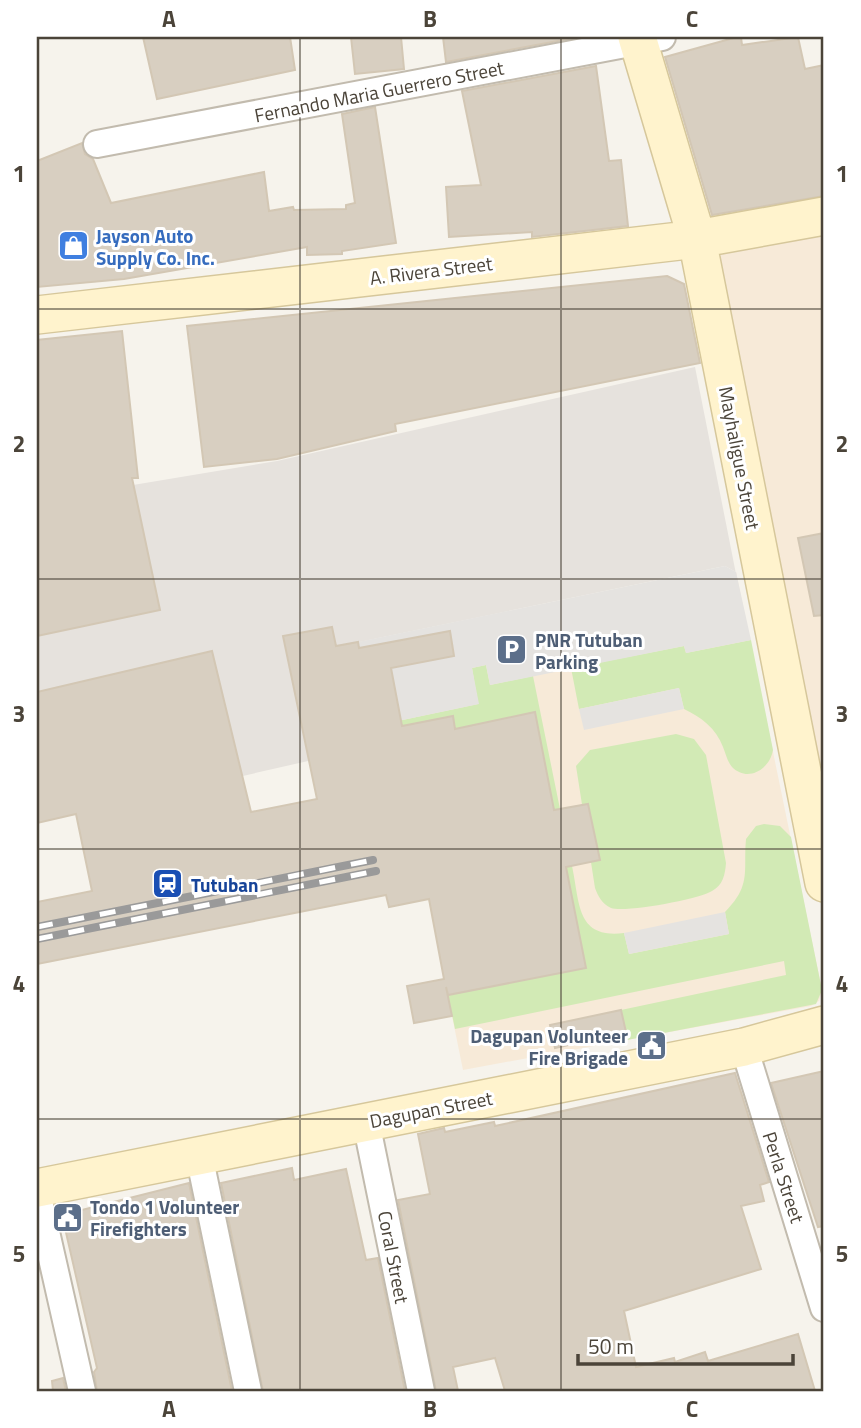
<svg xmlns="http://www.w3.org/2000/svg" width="861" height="1428" font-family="'Titillium Web',sans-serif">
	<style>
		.commercial { fill: #f7ead8 }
		.industrial { fill: #e6e2dd }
		.green { fill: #d2eab5 }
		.parking { fill: #e5e3e0 }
		.building { fill: #d8cfc1; stroke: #d3c7b4; stroke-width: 2 }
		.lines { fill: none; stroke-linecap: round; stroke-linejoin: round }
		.street-casing { stroke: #c2bbae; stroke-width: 30 }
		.secondary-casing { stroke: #d6c79b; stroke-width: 40 }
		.street { stroke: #fff; stroke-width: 26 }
		.secondary { stroke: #fff3cd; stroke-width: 37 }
		.rail-casing { stroke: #9a9a9a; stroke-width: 8 }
		.rail { stroke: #fff; stroke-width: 5; stroke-dasharray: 16; stroke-linecap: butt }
		.grid { fill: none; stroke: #4b4439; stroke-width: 2; stroke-opacity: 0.55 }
		.labels { text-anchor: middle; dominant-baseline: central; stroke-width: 6; stroke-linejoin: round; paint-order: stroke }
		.street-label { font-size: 19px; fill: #4b4439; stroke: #fff }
		.shop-label { font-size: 19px; font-weight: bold; fill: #366cbe; stroke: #fff; text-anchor: start }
		.service-label { font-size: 19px; font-weight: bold; fill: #4e5e75; stroke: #fff; text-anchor: start }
		.transit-label { font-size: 19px; font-weight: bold; fill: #164399; stroke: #fff; text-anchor: start }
		.neatline { fill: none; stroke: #4b4439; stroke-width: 2.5 }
		.grid-label { font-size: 23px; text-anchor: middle; font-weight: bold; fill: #4b4439 }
	</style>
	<rect width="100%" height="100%" fill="#f6f3ec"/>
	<path class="commercial" d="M824,221V855L702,243Z
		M736,572L822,990L819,1001L811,1006L463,1070L396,741L358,642Z"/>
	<path class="industrial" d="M695,367L737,579L736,572L725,566L720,567L359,642L378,745L37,823V501L277,461Z"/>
	<path class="green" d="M751,640L773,750C770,769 748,783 732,767C727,761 726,754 723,747C716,728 701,717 684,709L679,688L579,709L571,668L684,646L686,653Z
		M486,665L490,685L533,676L560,809L554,810L534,713L455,729L453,717L394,728L393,722L478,704L472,668Z
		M676,734L694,739L706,755L726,863C725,875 723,885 712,891C700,899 625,913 611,908C602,904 598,896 595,888L576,766L590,750Z
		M764,824L780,826L791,837L822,990L816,1004L627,1040L621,1010L786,975L784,961L455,1029L448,995L586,968L566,867L572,866C580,903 576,939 624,933L629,954L729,934L725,912C752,885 743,871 746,839L756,826Z"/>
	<path class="parking" d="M725,566L736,572L751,640L686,653L684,646L490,685L486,665L472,668L479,704L374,726L358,642Z
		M679,688L684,709L584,730L579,709Z
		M725,912L729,934L629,954L624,933Z"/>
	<path class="building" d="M143,37H290L295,70L157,99Z
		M351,37H401L404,69L355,74Z
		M443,37H579L446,62Z
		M737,37H741L742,45L798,37L805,69L824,65V196L712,215L665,57Z
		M596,66L609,161L621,160L628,226L532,237V232L449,237L446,187L481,185L462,91Z
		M375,107L396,243L342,251V254L307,255V247L124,279L37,287V161L82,143L85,154L93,159L111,203L264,172L269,211L293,207L294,210L346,209V205L355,203L342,114Z
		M667,276L684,284L700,363L395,424L396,431L277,459L204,467L187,326Z
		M122,331L138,478H132L160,610L37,636V340Z
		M824,533V615L814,616L798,538Z
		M332,627L336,646L358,642L359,648L450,631L454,656L391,668L402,726L453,716L455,729L535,712L554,810L588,804L600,860L566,867L586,968L448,995L446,987L452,1016L414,1023L407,986L444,979L429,899L389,907L386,895L37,964V902L92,891L76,814L37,823V692L212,651L251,812L317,799L283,636Z
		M621,1010L626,1032L555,1048L550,1025Z
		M824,1071V1226L818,1227L771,1083Z
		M735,1073L769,1182L760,1185L764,1201L741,1206L761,1269L624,1311L636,1367L674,1358L675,1362L705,1352L708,1361L798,1334L815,1391H505L495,1358L453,1367L458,1391H436L398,1200L430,1194L418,1134L444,1128L445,1132L494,1122L495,1126Z
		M292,1168L294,1180L346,1169L366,1260L378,1258L405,1391H263L221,1183Z
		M189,1183L232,1391H97L94,1372L97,1368L62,1215Z
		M63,1378L66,1391H53L52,1381Z"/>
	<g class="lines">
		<defs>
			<path id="street" d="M97,144L662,37
				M744,1047L824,1308
				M366,1122L421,1391
				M199,1155L248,1391
				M37,1192L82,1391"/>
			<path id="secondary" d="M637,37L697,239L824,883
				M37,315L697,239L824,216
				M37,1188L744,1047L824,1025"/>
		</defs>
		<use href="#street" class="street-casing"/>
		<use href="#secondary" class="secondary-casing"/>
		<use href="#street" class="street"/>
		<use href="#secondary" class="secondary"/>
		<defs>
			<path id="rail" d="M37,927L373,860
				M37,939L376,871"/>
		</defs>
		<use href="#rail" class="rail-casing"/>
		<use href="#rail" class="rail"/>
	</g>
	<path class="grid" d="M300,37V1391M561,37V1391M37,309H824M37,579H824M37,849H824M37,1119H824"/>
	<defs>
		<symbol id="shop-square" viewBox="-11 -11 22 22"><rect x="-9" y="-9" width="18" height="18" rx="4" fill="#3f7fe0" stroke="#fff"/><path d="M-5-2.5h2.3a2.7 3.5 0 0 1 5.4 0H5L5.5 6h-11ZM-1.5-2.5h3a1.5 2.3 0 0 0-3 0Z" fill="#fff"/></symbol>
		<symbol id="parking-square" viewBox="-11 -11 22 22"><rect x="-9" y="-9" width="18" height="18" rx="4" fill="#5c6f8a" stroke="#fff"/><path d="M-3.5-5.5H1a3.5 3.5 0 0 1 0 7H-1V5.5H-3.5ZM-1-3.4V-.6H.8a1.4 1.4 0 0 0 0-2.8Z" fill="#fff"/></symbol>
		<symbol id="station-square" viewBox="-11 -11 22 22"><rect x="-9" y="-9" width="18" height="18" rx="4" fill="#1a4fb4" stroke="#fff"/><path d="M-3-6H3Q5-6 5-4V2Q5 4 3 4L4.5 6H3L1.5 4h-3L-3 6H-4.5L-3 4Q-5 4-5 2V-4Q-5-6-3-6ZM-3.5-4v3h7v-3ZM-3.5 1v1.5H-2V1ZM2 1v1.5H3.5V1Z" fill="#fff"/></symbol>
		<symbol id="civic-square" viewBox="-11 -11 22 22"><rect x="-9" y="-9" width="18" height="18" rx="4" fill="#5c6f8a" stroke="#fff"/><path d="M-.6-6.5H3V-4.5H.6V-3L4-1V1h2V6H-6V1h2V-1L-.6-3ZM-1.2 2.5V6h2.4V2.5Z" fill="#fff"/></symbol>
	</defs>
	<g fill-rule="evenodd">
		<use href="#shop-square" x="56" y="228" width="35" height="35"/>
		<use href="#parking-square" x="494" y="632" width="35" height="35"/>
		<use href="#station-square" x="150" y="866" width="35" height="35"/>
		<use href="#civic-square" x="634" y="1028" width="35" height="35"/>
		<use href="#civic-square" x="50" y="1200" width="35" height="35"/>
	</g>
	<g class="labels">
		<g class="street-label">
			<text transform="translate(379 91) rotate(-11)">Fernando Maria Guerrero Street</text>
			<text transform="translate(431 270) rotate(-7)">A. Rivera Street</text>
			<text transform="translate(740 458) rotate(79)">Mayhaligue Street</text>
			<text transform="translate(431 1109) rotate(-11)">Dagupan Street</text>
			<text transform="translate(784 1177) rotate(72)">Perla Street</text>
			<text transform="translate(394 1257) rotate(79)">Coral Street</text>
		</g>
		<g class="shop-label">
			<text x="96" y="235">Jayson Auto<tspan x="96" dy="22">Supply Co. Inc.</tspan></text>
		</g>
		<g class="service-label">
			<text x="535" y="639">PNR Tutuban<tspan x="535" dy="22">Parking</tspan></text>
			<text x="628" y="1035" text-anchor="end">Dagupan Volunteer<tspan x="628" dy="22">Fire Brigade</tspan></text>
			<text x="90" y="1206">Tondo 1 Volunteer<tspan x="90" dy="22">Firefighters</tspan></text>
		</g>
		<g class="transit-label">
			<text x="191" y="884">Tutuban</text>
		</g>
	</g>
	<rect width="861" height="1428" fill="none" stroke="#ffffff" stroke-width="77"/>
	<path d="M578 1354v10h215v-10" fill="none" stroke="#4b4439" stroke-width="3.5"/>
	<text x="588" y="1354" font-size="21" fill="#4b4439" stroke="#ffffff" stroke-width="5" paint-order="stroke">50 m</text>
	<rect x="38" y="38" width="784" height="1352" class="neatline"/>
	<g class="grid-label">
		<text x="169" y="27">A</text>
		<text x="430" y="27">B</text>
		<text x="692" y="27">C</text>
		<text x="19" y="182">1</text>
		<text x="842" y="182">1</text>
		<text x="19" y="452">2</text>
		<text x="842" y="452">2</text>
		<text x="19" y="722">3</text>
		<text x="842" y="722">3</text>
		<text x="19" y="992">4</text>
		<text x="842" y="992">4</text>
		<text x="19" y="1262">5</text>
		<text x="842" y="1262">5</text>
		<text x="169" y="1417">A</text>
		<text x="430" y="1417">B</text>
		<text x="692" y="1417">C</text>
	</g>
</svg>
